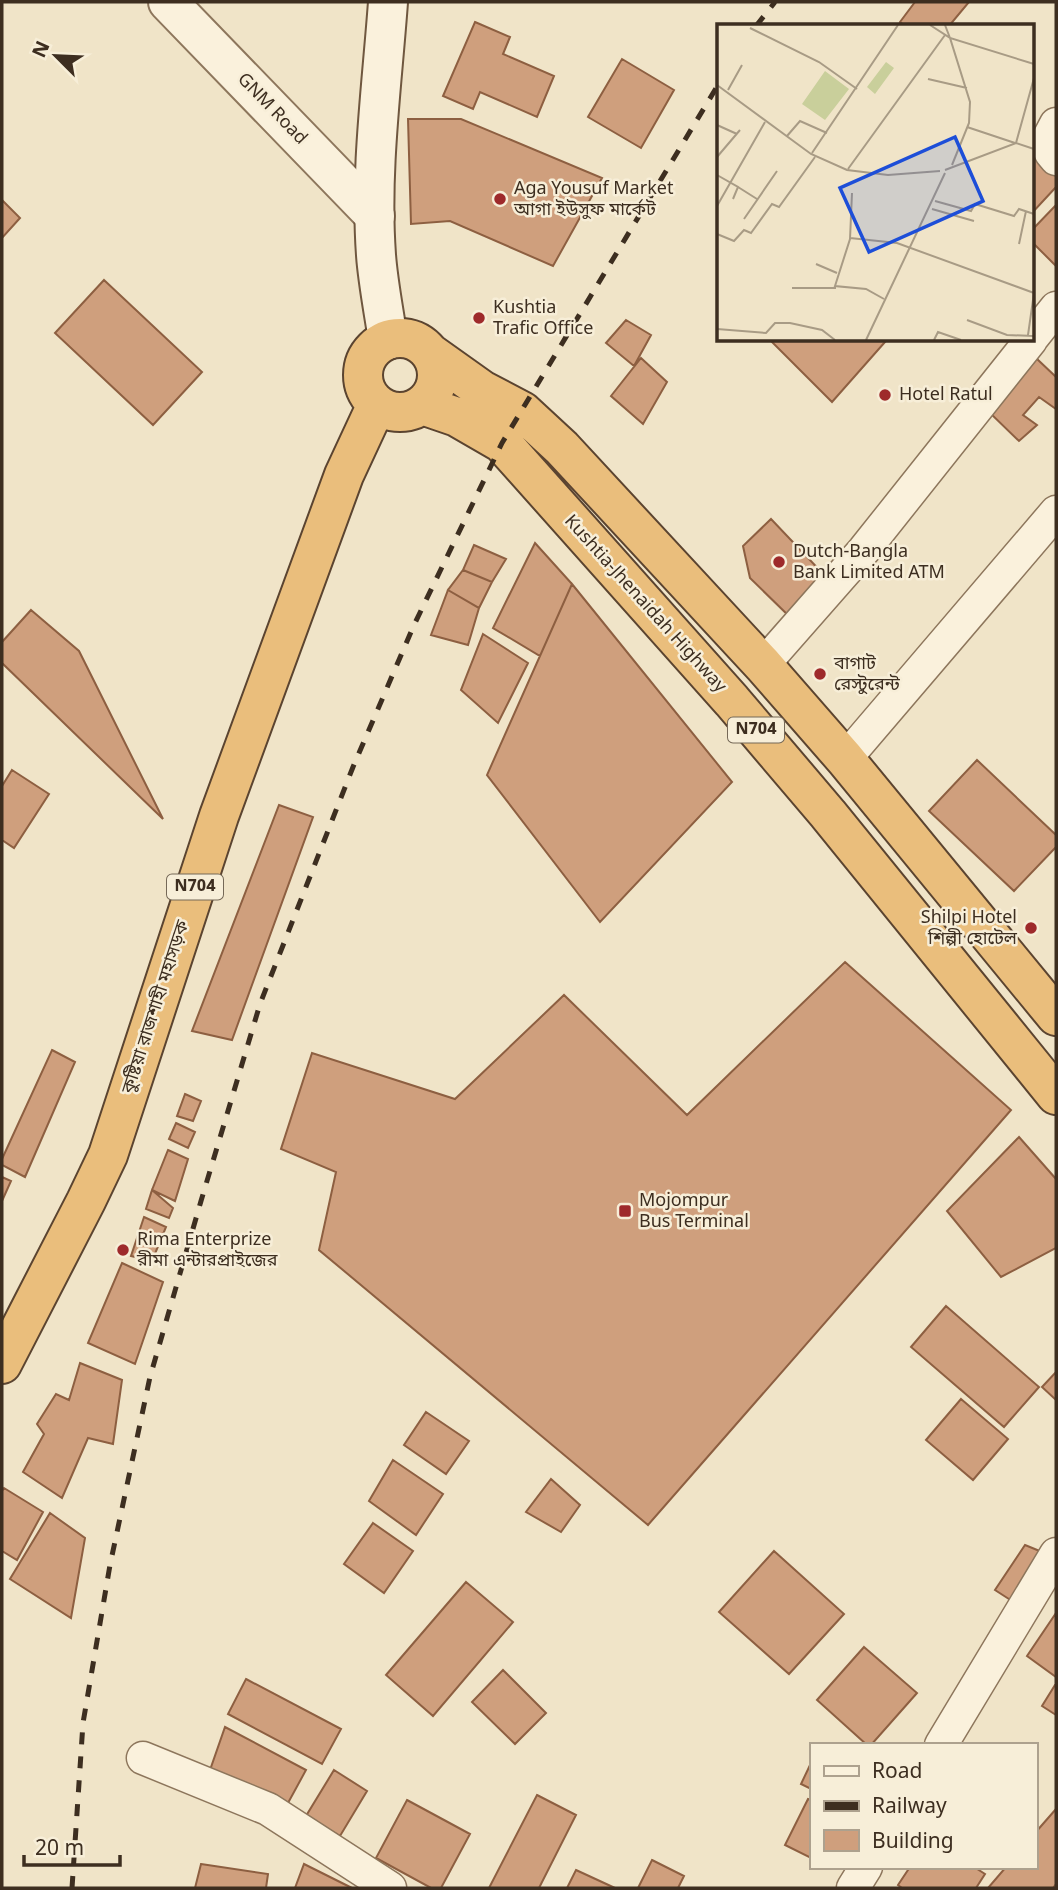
<svg xmlns="http://www.w3.org/2000/svg" width="1058" height="1890" font-family="Georgia,'Noto Sans Bengali',serif">
	<style>
		.building { fill: #cf9f7d; stroke: #8d5f41; stroke-width: 2 }
		.lines { fill: none; stroke-linecap: round; stroke-linejoin: round }
		.minor-casing { stroke: #8d765c; stroke-width: 35 }
		.tertiary-casing { stroke: #8d765c; stroke-width: 42 }
		.secondary-casing { stroke: #6f573f; stroke-width: 42 }
		.trunk-casing { stroke: #5b4430; stroke-width: 42 }
		.minor { stroke: #faf1dc; stroke-width: 32 }
		.tertiary { stroke: #faf1dc; stroke-width: 38 }
		.secondary { stroke: #faf1dc; stroke-width: 38 }
		.trunk { stroke: #eabe7c; stroke-width: 38 }
		.rail { stroke: #3d2e20; stroke-width: 5; stroke-dasharray: 12 12; stroke-linecap: butt }
		.poi-dot { fill: #9e2a2b; stroke: #f7eed8; stroke-width: 2.5 }
		.labels { text-anchor: middle; dominant-baseline: central; stroke-width: 5; stroke-linejoin: round; paint-order: stroke }
		.shield { fill: #f7eed8; stroke: #756857; stroke-width: 2 }
		.shield-label { font-size: 16px; font-weight: bold; fill: #3d2e20 }
		.street-label { font-size: 18px; fill: #3d2e20; stroke: #f7eed8 }
		.poi-label { font-size: 18px; fill: #3d2e20; stroke: #f7eed8; text-anchor: start }
		.inset-road { fill: none; stroke: #a89b85; stroke-width: 2 }
		.view { fill: #1d4ed8; fill-opacity: 0.15; stroke: #1d4ed8; stroke-width: 3.5 }
		.inset-edge { fill: none; stroke: #3d2e20; stroke-width: 3.5 }
	</style>
	<rect width="100%" height="100%" fill="#f0e4c8"/>
	<path class="building" d="M915,2H969L949,26H905L900,22Z
		M475,22L510,37L503,54L554,76L537,117L480,92L473,109L443,96Z
		M622,59L674,90L641,148L588,117Z
		M408,119H461L602,178L553,266L450,221L411,224Z
		M1032,153L1056,176V187L1032,213Z
		M2,200L20,218L2,238Z
		M1056,205V266L1032,242V230Z
		M104,280L202,372L153,425L55,333Z
		M626,320L651,335L634,366L606,343Z
		M770,340H883L885,342L832,402Z
		M641,358L667,382L643,424L611,396Z
		M1036,358L1056,377V409L1039,397L1023,415L1037,425L1019,441L989,412Z
		M771,519L829,580L794,621L750,578L743,546Z
		M535,543L572,584L540,656L493,628Z
		M474,545L506,559L492,582L463,570Z
		M463,570L492,582L479,608L448,590Z
		M572,584L732,782L600,922L487,775Z
		M448,590L479,608L468,645L431,635Z
		M31,610L79,651L163,819L2,663V642Z
		M483,634L528,663L498,723L461,690Z
		M977,760L1056,835V847L1014,891L929,811Z
		M12,770L49,794L14,848L2,840V786Z
		M279,805L313,817L232,1040L192,1031Z
		M845,962L1011,1110L648,1525L319,1250L336,1172L281,1149L312,1053L455,1099L564,995L687,1115Z
		M52,1050L75,1062L25,1177L2,1165V1159Z
		M185,1094L201,1101L193,1121L177,1116Z
		M176,1123L195,1132L188,1148L169,1139Z
		M1019,1137L1056,1179V1248L1001,1277L947,1211Z
		M168,1150L188,1159L175,1201L152,1190Z
		M2,1177L11,1181L2,1201Z
		M152,1190L173,1208L169,1218L146,1209Z
		M144,1217L166,1227L152,1261L131,1256Z
		M122,1263L163,1282L135,1364L88,1343Z
		M946,1306L1039,1387L1004,1427L911,1347Z
		M80,1363L122,1380L113,1444L88,1438L62,1498L23,1472L44,1434L37,1424L56,1394L69,1400Z
		M1056,1372V1400L1042,1387Z
		M961,1399L1008,1439L973,1480L926,1440Z
		M426,1412L469,1441L446,1474L404,1445Z
		M393,1460L443,1494L416,1535L369,1501Z
		M551,1479L580,1505L561,1532L526,1512Z
		M4,1488L43,1512L17,1560L2,1551V1491Z
		M50,1513L85,1538L71,1618L10,1579Z
		M373,1523L413,1551L384,1593L344,1564Z
		M1025,1545L1047,1554L1012,1601L995,1590Z
		M774,1551L844,1614L789,1674L719,1612Z
		M466,1582L513,1622L433,1716L386,1675Z
		M1056,1613V1677L1027,1656Z
		M864,1647L917,1693L871,1745H867L817,1700Z
		M503,1670L546,1713L515,1744L472,1702Z
		M246,1679L341,1729L322,1764L228,1714Z
		M1055,1685H1056V1715L1042,1706Z
		M225,1727L306,1770L288,1803L209,1773Z
		M811,1763V1789L801,1784Z
		M334,1770L367,1791L340,1836L306,1816Z
		M537,1795L576,1815L539,1888H489Z
		M808,1799L811,1800V1858L785,1845Z
		M407,1800L470,1834L441,1888H431L376,1858Z
		M1056,1809V1884L1053,1888H988L1006,1867H1035V1833Z
		M652,1860L684,1876L678,1888H638Z
		M201,1864L268,1874L266,1888H195Z
		M304,1864L352,1888H295Z
		M910,1867H974L985,1874L976,1888H902L898,1885Z
		M576,1870L615,1888H567Z"/>
	<g class="lines">
		<defs>
			<path id="minor" d="M1056,124L1046,143L1051,153L1056,159
				M1032,338L1056,308
				M763,665L864,550L1031,340
				M845,759L1056,512
				M941,1745L1056,1554
				M143,1758L268,1809L390,1888
				M853,1888L866,1867"/>
			<path id="tertiary" d="M168,2L375,216"/>
			<path id="secondary" d="M388,340C384,312 378,283 376,255C370,171 382,85 388,2"/>
			<path id="trunk" d="M363 375a37 37 0 1 1 74 0a37 37 0 1 1-74 0Z
				M430,353L482,390L522,411L562,448L763,665L845,759L1056,1016
				M422,405L457,417L502,443L732,701L828,814L1056,1095
				M2,1364L86,1201L108,1155L219,816L344,475L377,404"/>
		</defs>
		<use href="#minor" class="minor-casing"/>
		<use href="#tertiary" class="tertiary-casing"/>
		<use href="#secondary" class="secondary-casing"/>
		<use href="#trunk" class="trunk-casing"/>
		<use href="#minor" class="minor"/>
		<use href="#tertiary" class="tertiary"/>
		<use href="#secondary" class="secondary"/>
		<use href="#trunk" class="trunk"/>
		<path class="rail" d="M756,26L775,2
			M72,1888L83,1723L110,1565L150,1377L201,1201L260,1004L353,767L414,625L502,443L718,85"/>
	</g>
	<g class="poi-dot">
		<circle cx="500" cy="199" r="7"/>
		<circle cx="479" cy="318" r="7"/>
		<circle cx="885" cy="395" r="7"/>
		<circle cx="779" cy="562" r="7"/>
		<circle cx="820" cy="674" r="7"/>
		<circle cx="1031" cy="928" r="7"/>
		<rect x="618" y="1204" width="14" height="14" rx="3.5"/>
		<circle cx="123" cy="1250" r="7"/>
	</g>
	<g class="labels">
		<g class="shield">
			<rect x="728" y="717.5" width="56" height="25" rx="5"/>
			<rect x="167" y="874.5" width="56" height="25" rx="5"/>
		</g>
		<g class="shield-label">
			<text x="756" y="730">N704</text>
			<text x="195" y="887">N704</text>
		</g>
		<g class="street-label">
			<text transform="translate(272 109) rotate(46)">GNM Road</text>
			<text transform="translate(645 604) rotate(48)">Kushtia-Jhenaidah Highway</text>
			<text transform="translate(156 1007) rotate(-72)">কুষ্টিয়া রাজশাহী মহাসড়ক</text>
		</g>
		<g class="poi-label">
			<text x="514" y="189">Aga Yousuf Market<tspan x="514" dy="21">আগা ইউসুফ মার্কেট</tspan></text>
			<text x="493" y="308">Kushtia<tspan x="493" dy="21">Trafic Office</tspan></text>
			<text x="899" y="395">Hotel Ratul</text>
			<text x="793" y="552">Dutch-Bangla<tspan x="793" dy="21">Bank Limited ATM</tspan></text>
			<text x="834" y="664">বাগাট<tspan x="834" dy="21">রেস্টুরেন্ট</tspan></text>
			<text x="1017" y="918" text-anchor="end">Shilpi Hotel<tspan x="1017" dy="21">শিল্পী হোটেল</tspan></text>
			<text x="639" y="1201">Mojompur<tspan x="639" dy="21">Bus Terminal</tspan></text>
			<text x="137" y="1240">Rima Enterprize<tspan x="137" dy="21">রীমা এন্টারপ্রাইজের</tspan></text>
		</g>
	</g>
	<g transform="translate(717 24)">
		<rect width="317" height="317" fill="#f0e4c8"/>
		<path d="M169,38L177,44L158,70L150,63ZM108,47L132,65L108,96L85,80Z" fill="#c9cf9b"/>
		<path class="inset-road" d="M213,1L233,14L253,78L252,99L235,141M228,1L233,14L317,40M33,4L102,38L140,65M211,55L250,64M0,61L94,130L130,146L171,151L223,147M11,66L25,41M0,101L20,110M250,103L298,119M70,112L83,97L110,109M299,119L317,54M95,129L181,1M0,133L23,106M131,145L228,11M228,146L299,119L317,125M0,151L21,163L16,175M21,163L40,175M135,169L133,215L118,262L149,265L167,275M218,177L254,187L258,180L297,192L302,185L317,190M0,182L48,98M215,185L257,197M27,195L60,147M0,210L17,217L27,206L34,209L55,180L62,183L98,133M133,214L180,219L317,269L311,311M302,220L309,187M99,240L120,249M75,264H119M250,296L290,311L317,312M0,305L49,309L58,299H73L105,306L118,316M149,316L228,149M217,316L221,308L244,316"/>
		<path class="view" d="M238,113L266,177L152,228L123,164Z"/>
		<rect width="317" height="317" class="inset-edge"/>
	</g>
	<rect width="1058" height="1890" fill="none" stroke="#3d2e20" stroke-width="7"/>
	<rect x="810" y="1743" width="228" height="126" fill="#f7eed8" stroke="#ada18e" stroke-width="2"/>
	<rect x="824" y="1766" width="35" height="10" fill="#faf1dc" stroke="#ada18e" stroke-width="2"/>
	<text x="872" y="1778" font-size="21" fill="#3d2e20">Road</text>
	<rect x="824" y="1801" width="35" height="10" fill="#3d2e20" stroke="#ada18e" stroke-width="2"/>
	<text x="872" y="1813" font-size="21" fill="#3d2e20">Railway</text>
	<rect x="824" y="1830" width="35" height="21" fill="#cf9f7d" stroke="#ada18e" stroke-width="2"/>
	<text x="872" y="1848" font-size="21" fill="#3d2e20">Building</text>
	<g transform="translate(56 56) rotate(294)" stroke="#f7eed8" stroke-width="5" paint-order="stroke">
	<path d="M0-5L12 26L0 18L-12 26Z" fill="#3d2e20"/>
	<text y="-10" font-size="19" font-weight="bold" text-anchor="middle" fill="#3d2e20">N</text>
	</g>
	<path d="M24 1855v10h96v-10" fill="none" stroke="#3d2e20" stroke-width="3.5"/>
	<text x="35" y="1855" font-size="21" fill="#3d2e20" stroke="#f7eed8" stroke-width="5" paint-order="stroke">20 m</text>
</svg>
